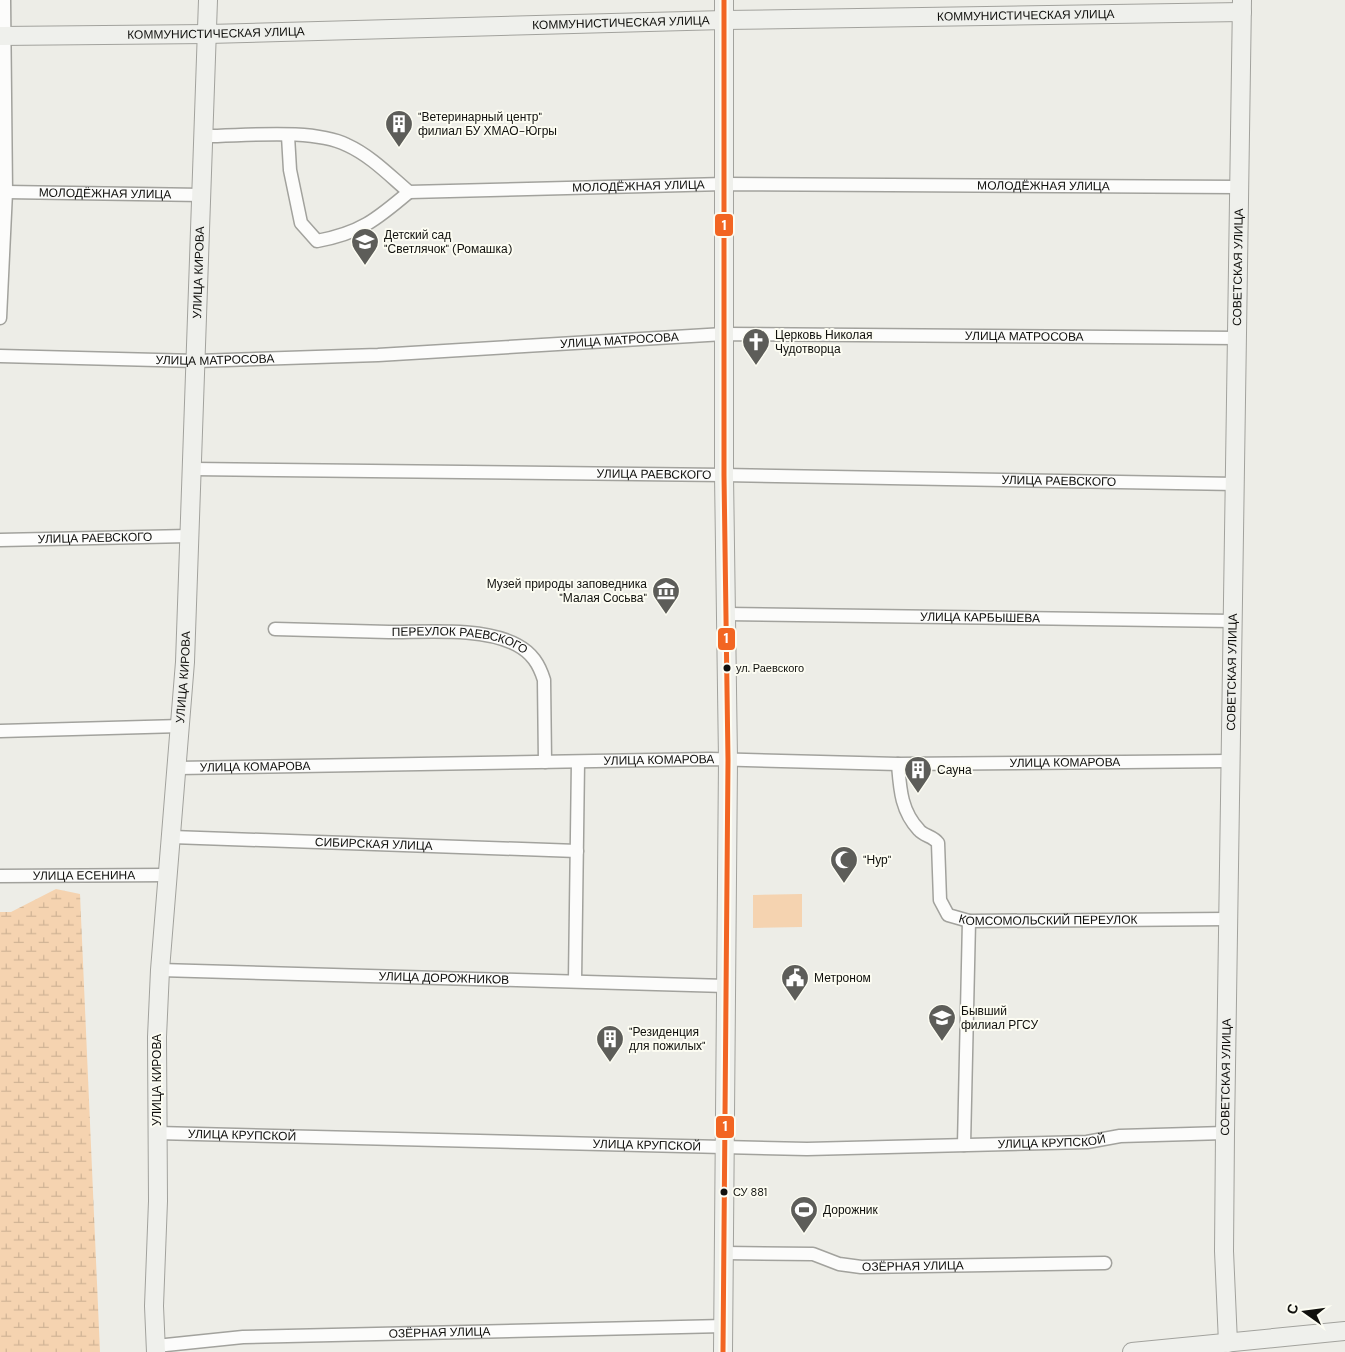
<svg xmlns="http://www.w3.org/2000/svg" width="1345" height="1352" font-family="'DM Sans',sans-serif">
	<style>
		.wetland { fill: url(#wetland-marsh) }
		.pitch { fill: #f5d3b0 }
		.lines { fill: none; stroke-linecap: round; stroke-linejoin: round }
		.street-casing { stroke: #a2a29d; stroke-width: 15 }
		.secondary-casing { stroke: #a2a29d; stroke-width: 20 }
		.street { stroke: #fcfcfb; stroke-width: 12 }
		.secondary { stroke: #eff0ec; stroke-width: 18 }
		.bus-1-casing { stroke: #fcfcf2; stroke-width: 9 }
		.bus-1 { stroke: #f26522; stroke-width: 5 }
		.bus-dot { fill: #10100d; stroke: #fcfcf2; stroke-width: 2 }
		.labels { text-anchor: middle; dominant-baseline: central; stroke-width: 4; stroke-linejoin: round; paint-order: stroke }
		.bus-label { font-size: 11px; fill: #10100d; stroke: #fcfcf2; text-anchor: start }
		.street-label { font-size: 12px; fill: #10100d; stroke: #fcfcf2 }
		.poi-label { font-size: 12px; fill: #10100d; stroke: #fcfcf2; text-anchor: start }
		.line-badge { stroke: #fcfcf2; stroke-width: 2 }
		.badge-label { font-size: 14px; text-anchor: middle; font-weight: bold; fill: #fff }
	</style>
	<defs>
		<pattern id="wetland-marsh" width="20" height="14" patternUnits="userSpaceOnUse" patternTransform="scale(1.25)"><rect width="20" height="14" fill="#f5d3b0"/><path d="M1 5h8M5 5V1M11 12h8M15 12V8" fill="none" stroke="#d1b496"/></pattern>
	</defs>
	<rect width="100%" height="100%" fill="#edede7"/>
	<path class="wetland" d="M56,889L80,894L100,1352H0V912H11Z"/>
	<path class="pitch" d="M802,894V927L753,928V895Z"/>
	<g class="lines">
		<defs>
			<g id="street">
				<path id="s1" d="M205,136C245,136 312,128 347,145C371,156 389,175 409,192L724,184L1239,187"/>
				<path d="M288,136L290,170L301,223L317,241C360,233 376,220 409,192"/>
				<path id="s2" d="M6,192L203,195"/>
				<path d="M0,318L6,192L4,0"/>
				<path id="s3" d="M0,356L197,361L378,355L724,334L1238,338"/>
				<path id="s4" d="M193,469L724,475L1236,484"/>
				<path id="s5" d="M0,540L189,536"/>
				<path id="s6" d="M726,614L1233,621"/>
				<path id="s7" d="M275,629C313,630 351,631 389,632C427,632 484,627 517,645C532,653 539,664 544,680L545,762"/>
				<path d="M0,731L181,726"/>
				<path id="s8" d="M898,764C900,789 901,811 919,830C924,836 933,836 938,843L940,900L948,915L969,921L1228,919"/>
				<path id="s9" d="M177,768L710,759L898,764L1231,761"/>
				<path id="s10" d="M172,837L577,851"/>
				<path id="s11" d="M0,876L169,875"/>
				<path id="s12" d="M160,970L726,986"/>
				<path d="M575,980L578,762"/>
				<path id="s13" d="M157,1133L807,1149L1087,1142L1120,1136L1225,1133"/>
				<path d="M964,1145L969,921"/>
				<path id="s14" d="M724,1253L813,1254L839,1264L861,1267L1105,1263"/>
				<path id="s15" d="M156,1346L243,1337L724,1326"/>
			</g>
			<g id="secondary">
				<path id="s16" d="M0,36L208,34L724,20L1242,12"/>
				<path id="s17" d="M1228,1343L1224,1251L1225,1133L1242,0"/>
				<path id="s18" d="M156,1352L154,1306L158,1201L157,1037L160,970L185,662L208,0"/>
				<path d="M723,1352L728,760L724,475V0"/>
				<path d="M1132,1352L1345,1331"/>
			</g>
		</defs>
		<use href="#street" class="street-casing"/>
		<use href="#secondary" class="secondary-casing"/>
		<use href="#street" class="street"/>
		<use href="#secondary" class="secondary"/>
		<defs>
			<path id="bus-1" d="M723,1352L728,760L724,475V0"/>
		</defs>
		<use href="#bus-1" class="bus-1-casing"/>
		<use href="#bus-1" class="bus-1"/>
	</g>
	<defs>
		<symbol id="building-pin" viewBox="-11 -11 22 30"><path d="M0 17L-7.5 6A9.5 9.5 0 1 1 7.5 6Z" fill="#5d5d59" stroke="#fcfcf2"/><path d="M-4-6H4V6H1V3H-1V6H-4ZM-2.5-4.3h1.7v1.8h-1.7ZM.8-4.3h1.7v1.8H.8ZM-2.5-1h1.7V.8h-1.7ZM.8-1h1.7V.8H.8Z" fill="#fff"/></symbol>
		<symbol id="school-pin" viewBox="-11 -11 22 30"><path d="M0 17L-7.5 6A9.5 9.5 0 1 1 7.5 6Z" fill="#5d5d59" stroke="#fcfcf2"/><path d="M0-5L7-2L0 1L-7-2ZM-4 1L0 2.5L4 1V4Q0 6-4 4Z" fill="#fff"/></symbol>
		<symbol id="church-pin" viewBox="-11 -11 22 30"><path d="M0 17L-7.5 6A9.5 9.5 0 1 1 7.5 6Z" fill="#5d5d59" stroke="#fcfcf2"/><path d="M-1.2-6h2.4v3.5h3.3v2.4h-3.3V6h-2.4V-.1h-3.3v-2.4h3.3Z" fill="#fff"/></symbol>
		<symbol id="museum-pin" viewBox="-11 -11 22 30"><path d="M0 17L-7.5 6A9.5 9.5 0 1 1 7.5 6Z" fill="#5d5d59" stroke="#fcfcf2"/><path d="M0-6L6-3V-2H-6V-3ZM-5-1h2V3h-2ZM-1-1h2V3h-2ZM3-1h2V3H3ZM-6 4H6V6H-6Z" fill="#fff"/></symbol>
		<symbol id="mosque-pin" viewBox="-11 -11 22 30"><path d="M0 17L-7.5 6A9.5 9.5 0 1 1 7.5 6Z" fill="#5d5d59" stroke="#fcfcf2"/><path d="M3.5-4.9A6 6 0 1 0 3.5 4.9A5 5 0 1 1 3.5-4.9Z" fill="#fff"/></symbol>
		<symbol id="civic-pin" viewBox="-11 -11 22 30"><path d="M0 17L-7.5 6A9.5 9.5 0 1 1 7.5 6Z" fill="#5d5d59" stroke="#fcfcf2"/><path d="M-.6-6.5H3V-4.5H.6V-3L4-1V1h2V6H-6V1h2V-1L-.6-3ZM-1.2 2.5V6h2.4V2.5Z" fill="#fff"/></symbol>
		<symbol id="university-pin" viewBox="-11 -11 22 30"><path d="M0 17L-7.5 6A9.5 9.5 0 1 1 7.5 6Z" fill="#5d5d59" stroke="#fcfcf2"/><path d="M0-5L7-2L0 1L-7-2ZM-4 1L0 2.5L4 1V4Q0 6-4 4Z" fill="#fff"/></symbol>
		<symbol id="stadium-pin" viewBox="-11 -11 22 30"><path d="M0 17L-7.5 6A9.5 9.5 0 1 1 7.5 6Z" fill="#5d5d59" stroke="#fcfcf2"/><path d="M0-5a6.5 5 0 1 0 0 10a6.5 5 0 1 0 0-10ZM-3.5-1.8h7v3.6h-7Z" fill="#fff"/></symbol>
	</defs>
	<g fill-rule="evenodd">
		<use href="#building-pin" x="383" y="108" width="32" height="43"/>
		<use href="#school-pin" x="349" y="226" width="32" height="43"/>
		<use href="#church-pin" x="740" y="326" width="32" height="43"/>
		<use href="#museum-pin" x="650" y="575" width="32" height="43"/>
		<use href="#building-pin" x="902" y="754" width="32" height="43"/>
		<use href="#mosque-pin" x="828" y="844" width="32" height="43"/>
		<use href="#civic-pin" x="779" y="962" width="32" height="43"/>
		<use href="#university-pin" x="926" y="1002" width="32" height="43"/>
		<use href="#building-pin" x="594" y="1023" width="32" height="43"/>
		<use href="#stadium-pin" x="788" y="1194" width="32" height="43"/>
	</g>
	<g class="bus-dot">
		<circle cx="727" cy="668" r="4.5"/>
		<circle cx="724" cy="1192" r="4.5"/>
	</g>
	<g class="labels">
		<g class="bus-label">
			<text x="736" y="668">ул. Раевского</text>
			<text x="733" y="1192">СУ 881</text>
		</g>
		<g class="street-label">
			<text stroke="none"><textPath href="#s16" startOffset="1026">КОММУНИСТИЧЕСКАЯ УЛИЦА</textPath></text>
			<text stroke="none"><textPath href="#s16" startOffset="621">КОММУНИСТИЧЕСКАЯ УЛИЦА</textPath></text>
			<text stroke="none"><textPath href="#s16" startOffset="216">КОММУНИСТИЧЕСКАЯ УЛИЦА</textPath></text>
			<text stroke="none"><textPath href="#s1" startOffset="856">МОЛОДЁЖНАЯ УЛИЦА</textPath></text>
			<text stroke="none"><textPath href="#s1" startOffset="451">МОЛОДЁЖНАЯ УЛИЦА</textPath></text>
			<text stroke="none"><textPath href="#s2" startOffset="99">МОЛОДЁЖНАЯ УЛИЦА</textPath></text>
			<text stroke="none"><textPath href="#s17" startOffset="1076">СОВЕТСКАЯ УЛИЦА</textPath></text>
			<text stroke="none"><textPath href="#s18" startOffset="1081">УЛИЦА КИРОВА</textPath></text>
			<text stroke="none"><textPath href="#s3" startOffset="1025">УЛИЦА МАТРОСОВА</textPath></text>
			<text stroke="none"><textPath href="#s3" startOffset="620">УЛИЦА МАТРОСОВА</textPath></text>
			<text stroke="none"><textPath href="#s3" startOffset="215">УЛИЦА МАТРОСОВА</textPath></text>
			<text stroke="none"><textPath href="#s4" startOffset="461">УЛИЦА РАЕВСКОГО</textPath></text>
			<text stroke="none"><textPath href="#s4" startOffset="866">УЛИЦА РАЕВСКОГО</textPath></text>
			<text stroke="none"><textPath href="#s5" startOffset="95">УЛИЦА РАЕВСКОГО</textPath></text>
			<text stroke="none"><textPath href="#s6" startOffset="254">УЛИЦА КАРБЫШЕВА</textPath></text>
			<text stroke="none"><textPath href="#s7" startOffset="186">ПЕРЕУЛОК РАЕВСКОГО</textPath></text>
			<text stroke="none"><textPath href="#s17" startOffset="671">СОВЕТСКАЯ УЛИЦА</textPath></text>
			<text stroke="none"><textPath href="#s18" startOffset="676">УЛИЦА КИРОВА</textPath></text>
			<text stroke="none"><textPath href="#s9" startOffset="482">УЛИЦА КОМАРОВА</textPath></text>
			<text stroke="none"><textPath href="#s9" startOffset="888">УЛИЦА КОМАРОВА</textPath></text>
			<text stroke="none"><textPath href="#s9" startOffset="78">УЛИЦА КОМАРОВА</textPath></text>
			<text stroke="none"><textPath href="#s10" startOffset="202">СИБИРСКАЯ УЛИЦА</textPath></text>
			<text stroke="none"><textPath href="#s11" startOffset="84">УЛИЦА ЕСЕНИНА</textPath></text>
			<text stroke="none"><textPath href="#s8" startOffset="269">КОМСОМОЛЬСКИЙ ПЕРЕУЛОК</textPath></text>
			<text stroke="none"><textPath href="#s12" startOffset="284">УЛИЦА ДОРОЖНИКОВ</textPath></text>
			<text stroke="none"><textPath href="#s17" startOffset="266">СОВЕТСКАЯ УЛИЦА</textPath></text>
			<text transform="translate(157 1080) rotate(-90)">УЛИЦА КИРОВА</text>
			<text stroke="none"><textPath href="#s13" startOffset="85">УЛИЦА КРУПСКОЙ</textPath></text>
			<text stroke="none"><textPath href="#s13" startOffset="895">УЛИЦА КРУПСКОЙ</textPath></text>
			<text stroke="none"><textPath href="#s13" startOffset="490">УЛИЦА КРУПСКОЙ</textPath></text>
			<text stroke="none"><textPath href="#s14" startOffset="191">ОЗЁРНАЯ УЛИЦА</textPath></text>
			<text stroke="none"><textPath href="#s15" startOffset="284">ОЗЁРНАЯ УЛИЦА</textPath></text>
		</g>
		<g class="poi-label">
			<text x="418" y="117">"Ветеринарный центр"<tspan x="418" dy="14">филиал БУ ХМАО-Югры</tspan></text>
			<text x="384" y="235">Детский сад<tspan x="384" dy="14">"Светлячок" (Ромашка)</tspan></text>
			<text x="775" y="335">Церковь Николая<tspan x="775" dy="14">Чудотворца</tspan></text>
			<text x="647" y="584" text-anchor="end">Музей природы заповедника<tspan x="647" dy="14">"Малая Сосьва"</tspan></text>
			<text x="937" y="770">Сауна</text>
			<text x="863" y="860">"Нур"</text>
			<text x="814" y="978">Метроном</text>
			<text x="961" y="1011">Бывший<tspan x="961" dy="14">филиал РГСУ</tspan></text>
			<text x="629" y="1032">"Резиденция<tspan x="629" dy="14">для пожилых"</tspan></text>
			<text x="823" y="1210">Дорожник</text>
		</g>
	</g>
	<g class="line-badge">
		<rect x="714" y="213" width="20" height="24" rx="5" fill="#f26522"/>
		<rect x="717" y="627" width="19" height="24" rx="5" fill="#f26522"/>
		<rect x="715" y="1115" width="20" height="24" rx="5" fill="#f26522"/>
	</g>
	<g class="badge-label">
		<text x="724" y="230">1</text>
		<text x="726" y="643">1</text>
		<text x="725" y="1131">1</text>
	</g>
	<g transform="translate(1305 1312) rotate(284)" stroke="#fcfcf2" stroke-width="4" paint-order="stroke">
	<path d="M0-4L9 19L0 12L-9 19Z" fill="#10100d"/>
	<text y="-8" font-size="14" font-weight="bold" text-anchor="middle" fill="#10100d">С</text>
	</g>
</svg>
